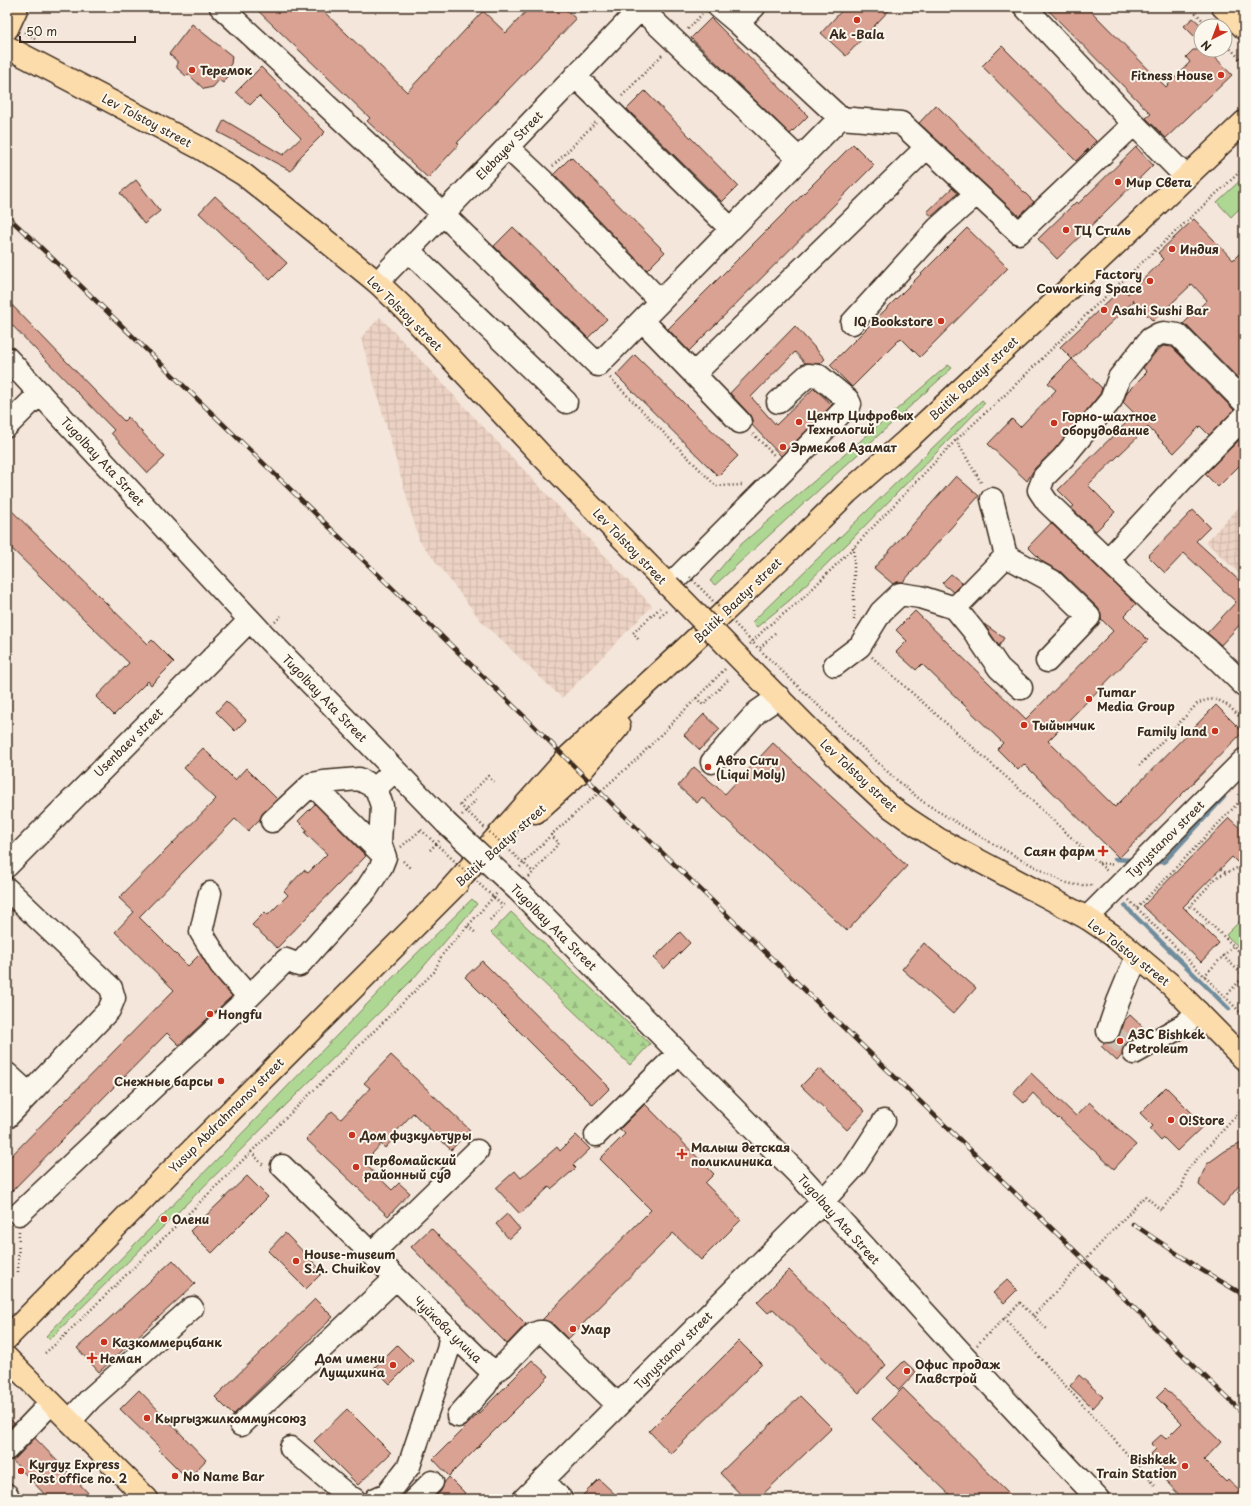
<svg xmlns="http://www.w3.org/2000/svg" width="1251" height="1506" font-family="'Playpen Sans',sans-serif">
	<style>
		.industrial { fill: url(#industrial-grid) }
		.green { fill: #afd794; stroke: #758059 }
		.forest { fill: url(#forest-firs); stroke: #758059 }
		.lines { fill: none; stroke-linecap: round; stroke-linejoin: round }
		.stream { stroke: #708d9e; stroke-width: 4.5 }
		.building { fill: #daa292; stroke: #3b2a1e }
		.minor-tunnel { stroke: #cfc0b4; stroke-width: 22; stroke-dasharray: 22 11; stroke-linecap: butt }
		.minor-casing { stroke: #3b2a1e; stroke-width: 25 }
		.major-casing { stroke: #3b2a1e; stroke-width: 25 }
		.path { stroke: #3b2a1e; stroke-width: 2.5; stroke-dasharray: 1 3; stroke-linecap: butt }
		.minor { stroke: #fbf7ec; stroke-width: 22 }
		.major { stroke: #fddcac; stroke-width: 22 }
		.rail-casing { stroke: #3b2a1e; stroke-width: 4.5 }
		.rail { stroke: #fbf7ec; stroke-width: 3; stroke-dasharray: 9; stroke-linecap: butt }
		.minor-bridge-casing { stroke: #3b2a1e; stroke-width: 25; stroke-linecap: butt }
		.major-bridge-casing { stroke: #3b2a1e; stroke-width: 25; stroke-linecap: butt }
		.path-bridge { stroke: #3b2a1e; stroke-width: 2.5; stroke-dasharray: 1 3; stroke-linecap: butt }
		.minor-bridge { stroke: #fbf7ec; stroke-width: 22 }
		.major-bridge { stroke: #fddcac; stroke-width: 22 }
		.poi-dot { fill: #c8321e; stroke: #fbf7ec; stroke-width: 1.5 }
		.labels { text-anchor: middle; dominant-baseline: central; stroke-width: 4; stroke-linejoin: round; paint-order: stroke }
		.poi-label { font-size: 12px; font-weight: bold; fill: #3b2a1e; stroke: #fbf7ec; text-anchor: start }
		.street-label { font-size: 12px; fill: #3b2a1e; stroke: #fbf7ec }
	</style>
	<defs>
		<pattern id="industrial-grid" width="8" height="8" patternUnits="userSpaceOnUse"><rect width="8" height="8" fill="#ecd2c4"/><path d="M0 4h8M4 0v8" fill="none" stroke="#cbb4a8"/></pattern>
		<pattern id="forest-firs" width="22" height="20" patternUnits="userSpaceOnUse"><rect width="22" height="20" fill="#afd794"/><path d="M5 1l3.5 6h-7zM16 11l3.5 6h-7z" fill="#97b97f"/></pattern>
	</defs>
	<rect width="100%" height="100%" fill="#f4e6da"/>
	<filter id="ink" filterUnits="userSpaceOnUse"><feTurbulence type="fractalNoise" baseFrequency=".025" numOctaves="2"/><feDisplacementMap in="SourceGraphic" scale="8" xChannelSelector="R" yChannelSelector="G"/><feConvolveMatrix kernelMatrix="1 2 1 2 8 2 1 2 1" color-interpolation-filters="sRGB"/></filter>
	<g filter="url(#ink)">
		<path class="industrial" d="M380,317L652,606L562,698L482,622L419,540L361,338Z
			M1244,502V578L1206,542Z"/>
		<path class="green" d="M1244,177V204L1231,217L1217,202Z
			M948,365L952,368L715,585L710,581L738,547Z
			M982,400L985,403L849,542L790,600L757,627L752,622Z
			M472,899L477,904L413,979L50,1339L46,1336L402,968Z
			M1244,917V952L1226,935Z"/>
		<path class="forest" d="M511,912L650,1044L630,1065L491,933Z"/>
		<g class="lines">
			<path class="stream" d="M1241,779L1244,776
				M1115,859L1131,860
				M1158,862H1164L1224,797
				M1125,906L1229,1009"/>
		</g>
		<path class="building" d="M254,7H319L407,92L483,11L506,33L530,7H563L576,19L457,143L459,144L428,178L367,121L370,118Z
			M845,7H892L846,56L821,33Z
			M1045,7H1087L1166,87L1190,62L1186,57L1193,50H1208L1232,75L1166,138L1146,118L1151,114Z
			M711,18L808,116L790,134L691,38Z
			M1193,18L1201,25V43L1184,26Z
			M192,24L232,56L231,64L226,70L230,74L223,83L219,80L213,87L204,89L188,74L186,76L177,68V61L169,54Z
			M1002,46L1096,141L1076,161L982,66Z
			M261,67L325,132L300,157L291,171L218,132L224,120L283,155L301,138L259,96L250,105L236,92Z
			M645,91L738,186L722,202L627,109Z
			M936,105L1034,202L1019,216L919,123Z
			M853,144L874,165L689,351L668,329Z
			M1136,147L1153,165L1057,259L1038,239L1076,202L1078,204Z
			M571,157L665,252L647,270L554,174Z
			M136,180L160,211L144,224L120,193Z
			M952,188L958,193L932,216L927,212Z
			M215,196L287,263L270,280L199,213Z
			M1194,219L1233,260L1244,249V384L1187,326L1183,324L1207,300L1192,284L1153,321L1132,299L1134,301L1072,359L1060,347L1122,288L1128,294L1164,259L1158,253Z
			M513,227L607,319L588,338L494,246Z
			M967,228L1008,268L920,357L901,338L852,387L830,365Z
			M7,300L124,421L128,417L165,457L148,473L111,433L114,430L7,320Z
			M795,326L825,359L820,364L805,363L795,352L751,397L776,425L814,388L832,405L781,456L752,425V419L749,414L730,393Z
			M1163,346L1172,347L1234,410L1209,435L1200,426L1174,453L1148,427L1088,485L1115,512L1096,531L1071,508L1074,506L1058,490L1135,414L1123,402L1127,392L1147,372L1143,368L1155,353Z
			M635,355L738,456L718,476L616,375Z
			M1072,359L1102,388L1100,394L1054,450L1035,468L1027,481L988,444L1012,419L1020,427L1056,390L1048,383Z
			M1244,435V461L1218,487L1205,474Z
			M956,476L979,496L903,582H897L893,584L874,568Z
			M7,506L148,644L152,640L174,662L151,685L148,681L114,715L96,697L129,663L7,544Z
			M1193,510L1210,527L1196,541L1244,585V620L1221,645L1207,633L1236,602L1184,553L1165,573L1148,556Z
			M1051,523L1136,604L1124,616L1148,640L1048,741L1115,807L1216,705L1243,732L1119,858L1024,764L1018,770L997,749L1003,743L922,664L916,670L896,652L907,641L896,630L915,611L1026,719L1113,631L1101,619V613L1098,608L1061,572L1043,562L1028,547Z
			M951,574L962,583L953,592L942,583Z
			M984,624L1004,638L999,646Z
			M226,701L246,720L235,731L216,712Z
			M704,714L720,729L700,750L684,735Z
			M773,743L907,866L847,931L702,797L697,803L678,786L694,767L725,794Z
			M203,748L235,780L246,768L277,799L264,812L260,819L248,831L235,819L139,917L188,966L200,954L212,973L232,996L179,1045L167,1033L7,1196V1160L174,990L115,932L134,912L119,898L216,799L184,768Z
			M315,804L366,856L277,948L252,925L265,912L268,915L288,895L284,891L304,870L308,873L327,854L305,833L307,830L298,821Z
			M1229,818L1244,832V855L1237,862L1232,857L1183,907L1219,943L1201,962L1143,906Z
			M680,932L690,943L664,969L654,958Z
			M924,943L976,988L953,1014L902,969Z
			M482,961L610,1088L593,1105L465,977Z
			M1130,1015L1146,1030L1141,1034L1128,1042L1124,1046L1122,1055L1117,1061L1101,1046L1104,1043H1111L1116,1040L1120,1035L1125,1020Z
			M391,1055L470,1130L451,1150L413,1113L394,1134L396,1136L385,1148L381,1144L364,1163L392,1190L399,1183L410,1193L388,1216L306,1139L332,1111L341,1119L370,1088L364,1083Z
			M819,1068L865,1111L847,1130L801,1086Z
			M1031,1073L1076,1116L1089,1102L1136,1145L1114,1169L1059,1118L1058,1119L1033,1093L1024,1103L1013,1093Z
			M1166,1087L1204,1125L1177,1151L1164,1138L1161,1141L1150,1129L1153,1126L1140,1113Z
			M645,1104L714,1174L705,1183L741,1220L701,1260L673,1233L568,1339L552,1323L542,1320L651,1210L600,1159L625,1134L620,1129Z
			M576,1135L590,1149L573,1165L576,1168L551,1189L549,1187L520,1214L496,1188L515,1171L521,1178L557,1147L560,1151Z
			M1244,1142V1179L1223,1206L1199,1185L1201,1177L1207,1164L1225,1151Z
			M247,1176L268,1197L212,1253L190,1231Z
			M507,1214L520,1229L509,1239L496,1224Z
			M431,1228L526,1324L507,1344L411,1247Z
			M285,1233L323,1272L306,1289L268,1251Z
			M173,1260L195,1284L99,1372L77,1348Z
			M789,1270L886,1365L859,1393L773,1309L768,1313L757,1302Z
			M1007,1280L1017,1290L1004,1303L993,1293Z
			M315,1299L333,1317L233,1415L215,1397Z
			M739,1341L762,1364L671,1454L649,1431Z
			M397,1345L413,1361L390,1384L374,1368Z
			M532,1360L549,1376L449,1476L433,1459Z
			M904,1361L916,1372L899,1390L887,1378Z
			M1079,1375L1103,1397L1093,1408L1070,1386Z
			M903,1388L1015,1499H954L872,1419Z
			M1165,1388L1221,1442L1204,1460L1226,1482L1228,1480L1244,1495V1499H1183L1165,1480L1169,1476L1149,1456L1156,1449L1151,1444L1161,1435L1166,1439L1182,1423L1156,1397Z
			M139,1390L206,1460L188,1479L159,1450L160,1448L120,1409Z
			M800,1396L832,1428L758,1499H745L720,1473Z
			M347,1409L391,1453L358,1485L314,1441Z
			M7,1416L14,1423L7,1431Z
			M35,1438L94,1499H49L12,1460L16,1458Z
			M449,1477L465,1493L459,1499H433L441,1491L444,1483Z
			M599,1479L620,1499H579Z"/>
		<g class="lines">
			<path class="minor-tunnel" d="M1108,1031L1134,1053"/>
			<defs>
				<path id="minor" d="M221,7L443,214L598,365L840,118
					M719,7L738,23L754,7
					M1025,7L1134,124
					M640,8L799,159
					M738,23L840,118L901,123L1019,233L1134,124L1186,177
					M575,76L731,229
					M507,147L541,179L660,301
					M408,250L566,402
					M378,283L389,270L642,7
					M642,320L740,422
					M852,323L938,228L976,194
					M7,358L263,634L446,823
					M695,373L927,147
					M1244,402L1178,335L1164,333L1159,334L1150,339L1119,378L1111,400L1063,458L1044,477L1039,490L1047,502L1162,612L1206,648L1244,685
					M7,426L40,393
					M1006,556L1052,581L1089,617L1047,661
					M1108,560L1181,481L1244,417
					M669,586L850,404L848,400L819,376L808,375L778,402
					M955,608L973,630L999,668L1021,688
					M835,665L860,646L881,612L900,594L920,597L955,608L1006,556L992,499
					M712,762L757,712L779,697
					M312,784L385,857
					M272,821L312,784L323,782L359,779L376,788
					M7,866L250,620
					M7,889L111,988L114,998L109,1010L29,1094L7,1074
					M518,890L802,1178L965,1357L1098,1499
					M210,893L201,932L221,965L249,997L286,960L299,965L366,890L381,867L385,857L380,843L382,806L376,788L395,770
					M1087,918L1244,760
					M1108,1031L1118,1002L1137,956
					M1134,1053L1184,1025L1198,1012
					M7,1117L29,1094
					M596,1135L679,1053
					M282,1166L484,1364L494,1371L503,1366L534,1334L539,1332H543L618,1405
					M19,1214L249,997
					M371,1254L477,1151
					M458,1416L485,1386L494,1371
					M70,1421L90,1399L192,1308
					M241,1425L396,1278
					M291,1448L349,1497L354,1499
					M7,1449L51,1403
					M543,1480L561,1499
					M7,1495L9,1499
					M376,1499L387,1494L409,1466L448,1350L451,1332
					M415,1499L432,1482
					M524,1499L823,1201L854,1167L884,1121"/>
				<path id="major" d="M1223,7L1244,28
					M7,29L17,7
					M7,47L202,149L243,174L282,205L378,283L403,307L542,456L669,586
					M749,668L841,761L888,805L909,820L938,839L1087,918L1112,935L1170,984L1244,1059
					M536,812L582,770L619,726
					M447,893L568,757L685,649L783,556L847,493L907,440L1058,299L1244,122
					M7,1338L168,1174L457,884
					M7,1358L147,1499"/>
			</defs>
			<use href="#minor" class="minor-casing"/>
			<use href="#major" class="major-casing"/>
			<path class="path" d="M1190,7L1208,26
				M688,29L702,14
				M24,32L35,39
				M1225,43L1244,63
				M622,96L663,54
				M553,166L597,121
				M610,378L716,486L744,485
				M753,434L774,455
				M956,440L982,484
				M660,617L667,611
				M854,620V547
				M275,622L281,616
				M775,633L759,649L892,776L922,801L949,818L986,840L1063,882L1076,885H1094
				M638,639L633,633L660,608
				M750,644L768,626L799,602L854,547L956,440L1007,393L1091,310L1244,168
				M872,657L1024,793L1108,872
				M696,698L703,705L728,680
				M1139,766L1197,704C1219,692 1228,706 1244,721
				M460,805L488,776L494,782
				M462,815L477,799
				M401,847L421,830
				M430,850L439,841
				M403,861L411,869
				M1099,863L1115,865
				M1244,865L1217,877L1191,905L1244,956
				M520,867L551,835L638,758L725,669
				M1221,869L1226,873
				M529,877L559,843L551,835
				M1129,900L1244,1016
				M1137,908L1244,797
				M1186,910L1191,905
				M490,920L506,903
				M468,926L477,934
				M1203,927L1209,922
				M1223,956L1244,976L1225,997
				M1204,976L1233,946
				M251,1152L264,1166
				M1145,1196L1161,1210L1182,1187L1187,1170L1244,1107
				M18,1272L19,1230
				M1004,1318L1157,1487
				M977,1345L1020,1303L1047,1329
				M45,1353L58,1342L434,972L442,955L497,893"/>
			<use href="#minor" class="minor"/>
			<use href="#major" class="major"/>
			<defs>
				<path id="rail" d="M7,216L53,259L527,719L615,807L1244,1414
					M1133,1224L1200,1269L1244,1295"/>
			</defs>
			<use href="#rail" class="rail-casing"/>
			<use href="#rail" class="rail"/>
			<defs>
				<path id="minor-bridge" d="M446,823L518,890"/>
				<path id="major-bridge" d="M669,586L749,668"/>
			</defs>
			<use href="#minor-bridge" class="minor-bridge-casing"/>
			<use href="#major-bridge" class="major-bridge-casing"/>
			<path class="path-bridge" d="M690,577L759,649
				M460,805L533,872
				M421,830L503,906
				M1033,1316L1145,1196"/>
			<use href="#minor-bridge" class="minor-bridge"/>
			<use href="#major-bridge" class="major-bridge"/>
		</g>
	</g>
	<g class="poi-dot">
		<circle cx="857" cy="20" r="4"/>
		<circle cx="192" cy="70" r="4"/>
		<circle cx="1221" cy="75" r="4"/>
		<circle cx="1118" cy="182" r="4"/>
		<circle cx="1066" cy="230" r="4"/>
		<circle cx="1172" cy="249" r="4"/>
		<circle cx="1150" cy="281" r="4"/>
		<circle cx="1104" cy="310" r="4"/>
		<circle cx="941" cy="321" r="4"/>
		<circle cx="799" cy="422" r="4"/>
		<circle cx="1054" cy="423" r="4"/>
		<circle cx="783" cy="447" r="4"/>
		<circle cx="1089" cy="699" r="4"/>
		<circle cx="1024" cy="725" r="4"/>
		<circle cx="1215" cy="731" r="4"/>
		<circle cx="708" cy="767" r="4"/>
		<path d="M1101 845h4v4h4v4h-4v4h-4v-4h-4v-4h4z"/>
		<circle cx="210" cy="1014" r="4"/>
		<circle cx="1120" cy="1041" r="4"/>
		<circle cx="221" cy="1081" r="4"/>
		<circle cx="1171" cy="1120" r="4"/>
		<circle cx="352" cy="1135" r="4"/>
		<path d="M680 1148h4v4h4v4h-4v4h-4v-4h-4v-4h4z"/>
		<circle cx="356" cy="1167" r="4"/>
		<circle cx="164" cy="1219" r="4"/>
		<circle cx="296" cy="1261" r="4"/>
		<circle cx="573" cy="1329" r="4"/>
		<circle cx="104" cy="1342" r="4"/>
		<path d="M90 1352h4v4h4v4h-4v4h-4v-4h-4v-4h4z"/>
		<circle cx="393" cy="1365" r="4"/>
		<circle cx="907" cy="1371" r="4"/>
		<circle cx="147" cy="1418" r="4"/>
		<circle cx="1185" cy="1466" r="4"/>
		<circle cx="21" cy="1471" r="4"/>
		<circle cx="175" cy="1476" r="4"/>
	</g>
	<g class="labels">
		<g class="poi-label">
			<text x="857" y="34" text-anchor="middle">Ak -Bala</text>
			<text x="200" y="70">Теремок</text>
			<text x="1213" y="75" text-anchor="end">Fitness House</text>
			<text x="1126" y="182">Мир Света</text>
			<text x="1074" y="230">ТЦ Стиль</text>
			<text x="1180" y="249">Индия</text>
			<text x="1142" y="274" text-anchor="end">Factory<tspan x="1142" dy="14">Coworking Space</tspan></text>
			<text x="1112" y="310">Asahi Sushi Bar</text>
			<text x="933" y="321" text-anchor="end">IQ Bookstore</text>
			<text x="807" y="415">Центр Цифровых<tspan x="807" dy="14">Технологий</tspan></text>
			<text x="1062" y="416">Горно-шахтное<tspan x="1062" dy="14">оборудование</tspan></text>
			<text x="791" y="447">Эрмеков Азамат</text>
			<text x="1097" y="692">Tumar<tspan x="1097" dy="14">Media Group</tspan></text>
			<text x="1032" y="725">Тыйынчик</text>
			<text x="1207" y="731" text-anchor="end">Family land</text>
			<text x="716" y="760">Авто Сити<tspan x="716" dy="14">(Liqui Moly)</tspan></text>
			<text x="1095" y="851" text-anchor="end">Саян фарм</text>
			<text x="218" y="1014">Hongfu</text>
			<text x="1128" y="1034">АЗС Bishkek<tspan x="1128" dy="14">Petroleum</tspan></text>
			<text x="213" y="1081" text-anchor="end">Снежные барсы</text>
			<text x="1179" y="1120">O!Store</text>
			<text x="360" y="1135">Дом физкультуры</text>
			<text x="691" y="1147">Малыш детская<tspan x="691" dy="14">поликлиника</tspan></text>
			<text x="364" y="1160">Первомайский<tspan x="364" dy="14">районный суд</tspan></text>
			<text x="172" y="1219">Олени</text>
			<text x="304" y="1254">House-museum<tspan x="304" dy="14">S.A. Chuikov</tspan></text>
			<text x="581" y="1329">Улар</text>
			<text x="112" y="1342">Казкоммерцбанк</text>
			<text x="100" y="1358">Неман</text>
			<text x="385" y="1358" text-anchor="end">Дом имени<tspan x="385" dy="14">Лущихина</tspan></text>
			<text x="915" y="1364">Офис продаж<tspan x="915" dy="14">Главстрой</tspan></text>
			<text x="155" y="1418">Кыргызжилкоммунсоюз</text>
			<text x="1177" y="1459" text-anchor="end">Bishkek<tspan x="1177" dy="14">Train Station</tspan></text>
			<text x="29" y="1464">Kyrgyz Express<tspan x="29" dy="14">Post office no. 2</tspan></text>
			<text x="183" y="1476">No Name Bar</text>
		</g>
		<g class="street-label">
			<text transform="translate(147 120) rotate(28)">Lev Tolstoy street</text>
			<text transform="translate(509 145) rotate(-46)">Elebayev Street</text>
			<text transform="translate(405 313) rotate(45)">Lev Tolstoy street</text>
			<text transform="translate(973 378) rotate(-43)">Baitik Baatyr street</text>
			<text transform="translate(103 461) rotate(47)">Tugolbay Ata Street</text>
			<text transform="translate(630 546) rotate(46)">Lev Tolstoy street</text>
			<text transform="translate(737 600) rotate(-44)">Baitik Baatyr street</text>
			<text transform="translate(325 698) rotate(46)">Tugolbay Ata Street</text>
			<text transform="translate(128 742) rotate(-45)">Usenbaev street</text>
			<text transform="translate(859 775) rotate(43)">Lev Tolstoy street</text>
			<text transform="translate(1165 839) rotate(-45)">Tynystanov street</text>
			<text transform="translate(500 845) rotate(-42)">Baitik Baatyr street</text>
			<text transform="translate(554 927) rotate(45)">Tugolbay Ata Street</text>
			<text transform="translate(1129 952) rotate(38)">Lev Tolstoy street</text>
			<text transform="translate(226 1115) rotate(-45)">Yusup Abdrahmanov street</text>
			<text transform="translate(839 1219) rotate(48)">Tugolbay Ata Street</text>
			<text transform="translate(448 1329) rotate(44)">Чуйкова улица</text>
			<text transform="translate(673 1350) rotate(-45)">Tynystanov street</text>
		</g>
	</g>
	<rect width="1251" height="1506" fill="none" stroke="#fbf7ec" stroke-width="24"/>
	<rect x="12" y="12" width="1227" height="1482" fill="none" stroke="#3b2a1e" stroke-width="1.5" filter="url(#ink)"/>
	<g transform="translate(1213 38) rotate(222)"><circle r="19" fill="#fbf7ec" stroke="#aea59a"/>
	<path d="M0-3L7 15L0 10L-7 15Z" fill="#c8321e"/>
	<text y="-6" font-size="11" font-weight="bold" text-anchor="middle" fill="#3b2a1e">N</text>
	</g>
	<path d="M20 36v6h115v-6" fill="none" stroke="#3b2a1e" stroke-width="2"/>
	<text x="26" y="36" font-size="12" fill="#3b2a1e" stroke="#fbf7ec" stroke-width="3" paint-order="stroke">50 m</text>
</svg>
